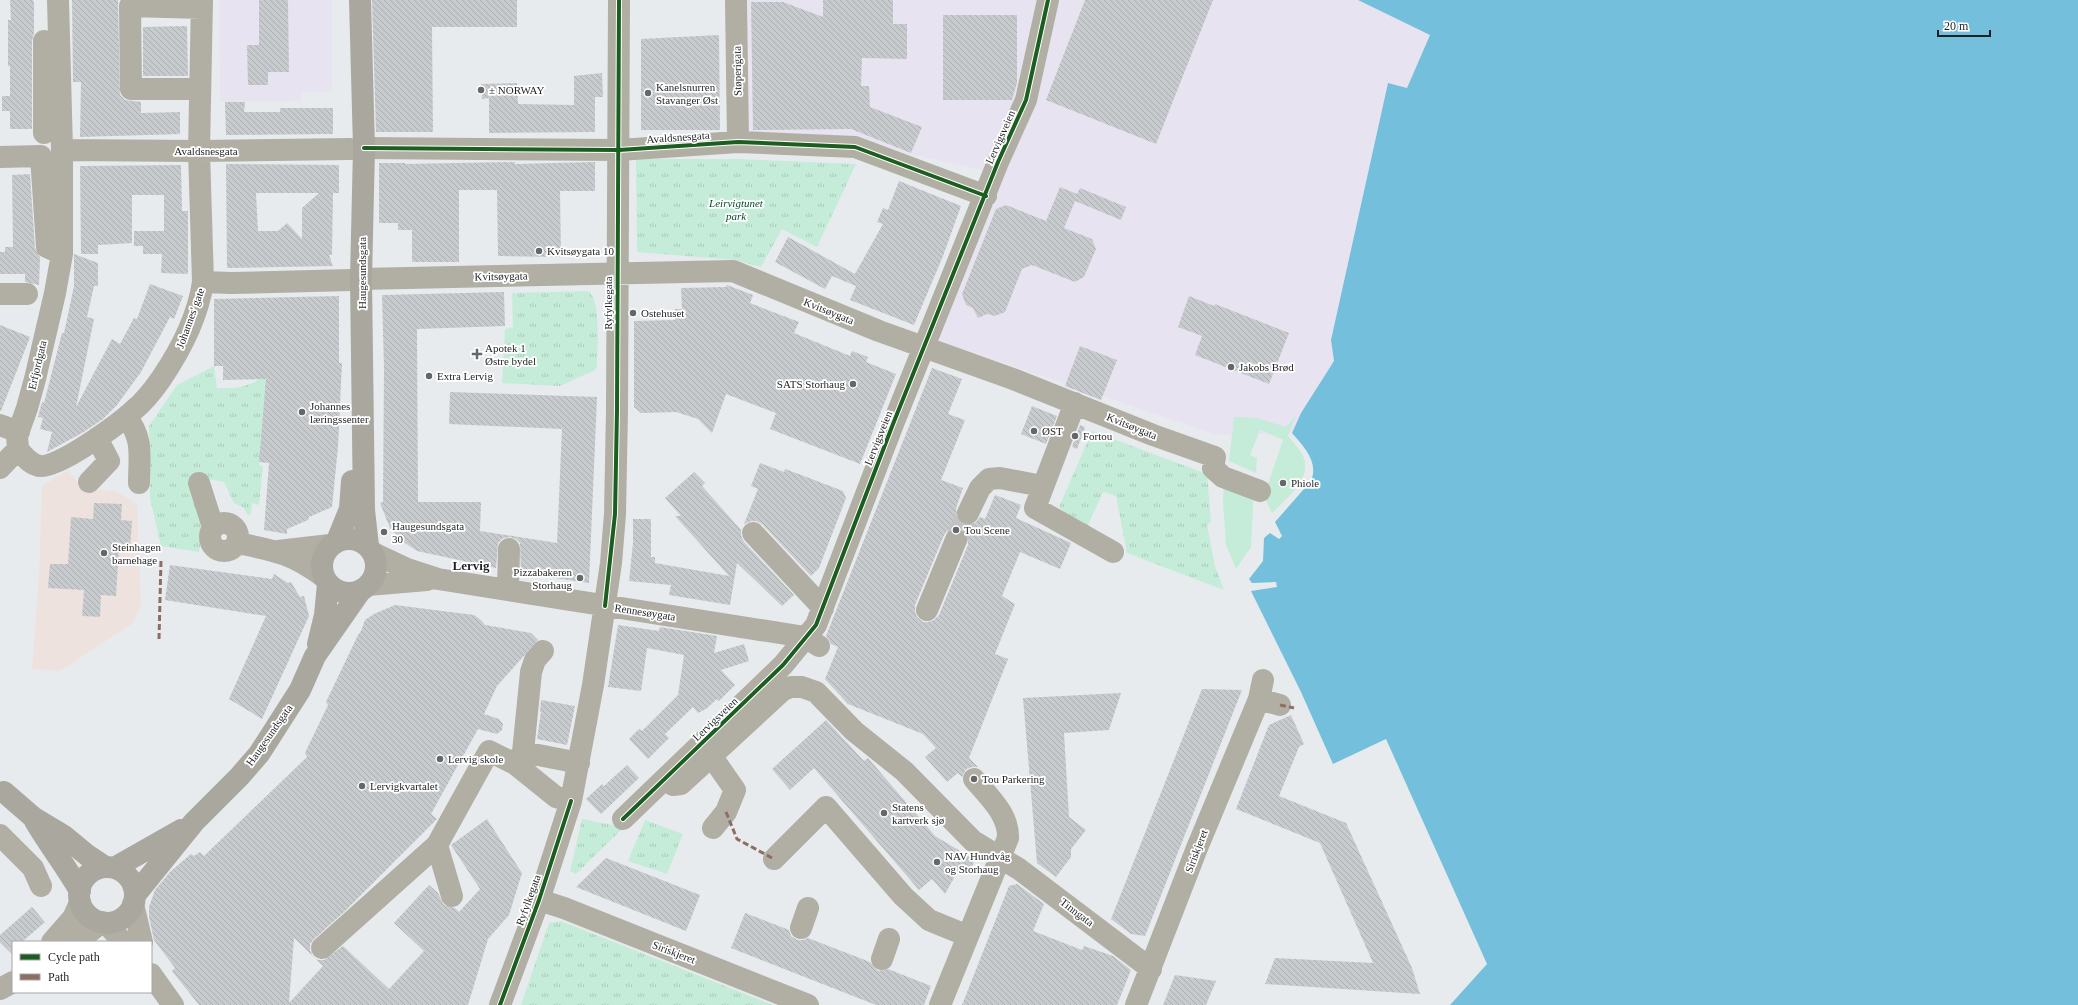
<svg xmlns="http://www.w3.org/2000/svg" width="2078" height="1005" font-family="'Times New Roman',serif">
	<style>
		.industrial { fill: #e7e3f0 }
		.education { fill: #eee2de }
		.green { fill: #c5ecd8 }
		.park { fill: url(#park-tufts) }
		.water { fill: #74c0dc }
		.building { fill: url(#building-back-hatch); fill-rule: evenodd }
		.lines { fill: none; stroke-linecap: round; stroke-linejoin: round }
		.minor-tunnel { stroke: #c0c2c5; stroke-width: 22; stroke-dasharray: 22 11; stroke-linecap: butt }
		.minor { stroke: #b1afa3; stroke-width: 22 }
		.major { stroke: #aaa89e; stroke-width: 22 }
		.quiet { stroke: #8d6e63; stroke-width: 3; stroke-dasharray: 6 3; stroke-linecap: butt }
		.cycleway-casing { stroke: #fff; stroke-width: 6 }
		.cycleway { stroke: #1b5e20; stroke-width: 4 }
		.poi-dot { fill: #656769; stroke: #fff; stroke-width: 1.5 }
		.labels { text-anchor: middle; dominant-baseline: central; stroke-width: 3.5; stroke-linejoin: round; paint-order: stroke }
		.street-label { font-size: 11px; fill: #1e2022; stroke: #fff }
		.poi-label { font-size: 11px; fill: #1e2022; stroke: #fff; text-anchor: start }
		.park-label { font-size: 11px; font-style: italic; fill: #004c2e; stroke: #fff }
		.quarter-label { font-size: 13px; font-weight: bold; fill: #1e2022; stroke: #fff }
	</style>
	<defs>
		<pattern id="park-tufts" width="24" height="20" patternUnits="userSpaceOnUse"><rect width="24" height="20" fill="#c5ecd8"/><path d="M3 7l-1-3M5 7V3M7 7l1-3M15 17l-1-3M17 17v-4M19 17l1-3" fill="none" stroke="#a9cab9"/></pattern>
		<pattern id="building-back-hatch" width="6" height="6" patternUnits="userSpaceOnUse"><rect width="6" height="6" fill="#c8cbcd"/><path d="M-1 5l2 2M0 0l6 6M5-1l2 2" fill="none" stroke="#abaeb0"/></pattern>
	</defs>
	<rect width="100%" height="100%" fill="#e8ebee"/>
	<path class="industrial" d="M219,0H332V92H301V101L220,102Z
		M748,0H1358L1430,34L1407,88L1388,83L1331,340L1334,361L1301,413L1292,433L1218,435L939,341L1003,175L853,141L744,143Z"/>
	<path class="education" d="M68,470L83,489L116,491L137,504L141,606L133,623L60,671L32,669L39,575L42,486Z"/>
	<path class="green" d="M1296,415L1288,436C1293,442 1300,449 1303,456C1313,478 1287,498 1272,513L1264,496L1283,440L1260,430L1250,455L1257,458L1256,473L1229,461L1234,417L1257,418L1286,427Z
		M1224,481L1254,488L1251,547L1236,569L1226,545L1223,503Z"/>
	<path class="park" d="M636,159H740L856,164L817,247L782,229L761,267L735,260L637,252Z
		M588,291C602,299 597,352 597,367L595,370L560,386L502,383L505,329L513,327L512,293Z
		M214,366L217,388C229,389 242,388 252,383C260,380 261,376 269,376L259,465L263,466L259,505L252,503L251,515L247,514L244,508L234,503L224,482L207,479L205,516L199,552L161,546L150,498L149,426L177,385Z
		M1092,431L1207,474L1211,522L1207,525L1215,566L1224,590L1127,553L1116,496L1103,492L1085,532L1059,507Z
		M582,819L618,826L621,830L576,874L570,871Z
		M645,820L683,834L667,874L628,861Z
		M561,921L773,1005H521L549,923Z"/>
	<path class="water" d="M1358,0H2078V1005H1450L1487,964L1386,739L1333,764L1301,692L1251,591L1277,587L1276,582L1252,583L1249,579L1263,561L1264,538L1270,533L1279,539L1282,536L1275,522L1311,481C1319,462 1304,447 1292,433L1301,413L1334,361L1331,340L1388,83L1407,88L1430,35Z"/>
	<path class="building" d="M10,0H33L34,3V33L32,41V129H10V111H2V96H10V66H8V20H11Z
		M72,0H118L120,95L125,100L141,102V113L180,112V134L80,137L81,82H73Z
		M259,0H288L289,72H268V85H248L247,45H259Z
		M372,0H517V27H432L433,132H376Z
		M823,0H893V24H907V59L862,58L861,86H869L870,107L922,127L911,153L851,129L753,130L751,2H783L823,17Z
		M1085,0H1213L1156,144L1046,100Z
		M943,15H1017V83L1012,100H943Z
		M187,26L188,76H143V27Z
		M719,35L720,130H641V39Z
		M602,73L603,97H595V132L489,133V98L482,99L481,84L517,83L518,104L574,105V76Z
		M225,102H245L244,112H280V108H333V134L226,135Z
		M515,162V164L595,162V191H560L561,257L498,256L497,190H459V262H412V230H398V223H379V163H405V164Z
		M226,164L339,165V193H333L332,255H329L333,266L227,268ZM256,193H319L302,208V239L287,223L278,231H258Z
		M181,165L182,211H188V274L161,273L162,254H143V246H134V231H164V195H132V243L98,245V254H81L80,166Z
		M30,174L35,248L40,257L39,285L25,282V274H0V252H5V247H13L12,175Z
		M899,181L961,206L943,256L914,325L850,300L856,286L832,276L825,289L775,262L788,237L855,274L883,224L877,222L883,208L888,210Z
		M1060,187L1077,194L1080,188L1126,207L1121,220L1075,201L1064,228L1092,239L1096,249L1084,277L1075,282L1032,265L1022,269L1005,312L995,316L987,314L978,318L973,308L966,305L962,294L996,209L1006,205L1046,221Z
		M74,254L98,263V286H94L87,317L94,319L76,407L112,339L120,344L134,318L137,319L150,284L183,296L174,319L170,317L141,372L117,405L103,419L82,433L47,452L52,432L40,429L43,418L38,417L42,402L44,403L62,333H64L74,286Z
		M727,285L753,295L750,303L799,322L794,333L850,356L852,351L868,357L866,362L896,374L860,464L770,429L776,413L726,394L712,433L698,419L676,412L641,413L634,407V321L675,320V309H682L681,288L726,287Z
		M504,292L505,326L417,329L418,502H481L480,531L557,543L562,429L449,424L450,392L597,397L589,583L521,573L520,543L516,539L510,537L503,538L498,543L496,568L417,551L405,543L390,528L380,503L383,502L384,368L382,295Z
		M339,296V363H342L338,447L332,507L309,517L308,520L287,529V534L264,530L269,463L259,462L266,379L223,380V366H214V299Z
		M1189,296L1214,306L1215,304L1289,333L1269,384L1195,355L1202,336L1178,327Z
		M0,325L30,337L1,411H0Z
		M1080,346L1117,360L1101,400L1065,386Z
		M932,368L962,379L948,414L965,420L941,480L963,488L956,508L958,520L963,524L969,525L975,523L980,517L985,519L995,495L1021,505L1016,518L1071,543L1060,569L1020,552L1002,596L1015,604L995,654L1008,659L969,758L978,767H972L966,769L962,777L958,773L947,782L925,757L936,748L923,734L848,704L825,679L838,647L831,644L826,636ZM954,528H960L966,532L968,538V545L939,615L934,620L929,622H923L917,617L915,611V605L944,535L948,530Z
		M1032,406L1057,416L1046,444L1021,434Z
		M1080,425L1085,427L1077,449L1072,447Z
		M760,463L784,472L785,469L796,473L843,491L846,498L819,568L811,576L762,524L756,521H751L744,524L758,489L751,486Z
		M694,472L705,483L702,486L741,530V536L744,542L794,595L782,606L737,563L730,605L669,595L671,585L629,581L633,543V519H651V557H655V563L729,576L675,516H681L665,498Z
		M94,503L122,504L121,520L132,521L130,549L119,548L116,596L101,595L100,617L82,616L84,590L48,588L50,564H68L71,517L93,519Z
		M170,565L272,579L274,574L288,583L291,582L300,597L304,596L309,616L262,719L229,699L266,616L165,600Z
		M395,605L474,615L481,620L485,625L531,633L538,640L497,686L484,714L499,719L503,724L502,730L497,734L478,729L431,814L437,819L344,912L314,939L310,944V950L313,957L318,960H324L343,946L389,989L424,951L394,923L429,885L438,893L444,905L455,908L459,912L480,889L451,845L487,819L522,873L509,915L488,939L468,1005H199L172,971L175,968L154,940L149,917V907L155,890L170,872L191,854L194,856L200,852L204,856L307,757L305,753L328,705L326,702L358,635L361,631L365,620L374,614ZM294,938L323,966L289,1003Z
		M618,625L659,631L660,627L717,636L714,653L744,644L749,661L721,670L735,685L719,701L717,699L706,709L698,713L693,707L665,734L669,738L648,759L629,739L639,729L642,731L678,695L684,655L647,648L641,691L608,687Z
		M1202,689L1242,690L1145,936L1131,934L1111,919Z
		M1121,693L1109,730L1064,733L1069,817L1086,830L1071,849V857L1056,877L1037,863L1023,698Z
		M541,700L575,706L567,745L537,739L541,712H540Z
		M1291,715L1304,744L1299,747L1279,796L1346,823L1412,968L1420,994L1265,984L1275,958L1373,963L1320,843L1236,809L1269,725Z
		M826,720L864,761L868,758L935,836L975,860L968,874L959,869L945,894L932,879L919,890L814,768L790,790L772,769Z
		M627,765L639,778L601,814L586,799L602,784L604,786Z
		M606,858L700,895L686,931L576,887Z
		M1017,884L1044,904L1033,931L1082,950L1084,946L1113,956L1131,970L1117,1005H962L1009,886Z
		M32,907L45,922L22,942H13V955L0,942V935Z
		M745,913L789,930L791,936L797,940H803L808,938L870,962L878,971L888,969L931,986L924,1005H876L731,948Z
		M1175,975L1216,981L1206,1005H1163Z"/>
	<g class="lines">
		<path class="minor-tunnel" d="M956,540L968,513"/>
		<path class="minor" d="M736,0L738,142
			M44,41V133
			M200,89H131L130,6L202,8
			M364,148L619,150L738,142L855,147L986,196
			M62,150L199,151L350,149
			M0,157L41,156L47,247L62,254
			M361,279L733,271L879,331L1013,379L1153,435L1215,457L1213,468L1223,477L1260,491
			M203,282L231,283L352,280
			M0,294H27
			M1075,403L1035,508L1113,552
			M126,417C144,438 139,457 139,483
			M0,425L19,432
			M18,449C23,456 31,464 39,466C58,469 120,423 135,409C145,401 154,389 161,379C180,351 198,316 203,282L199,151L202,0
			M0,468L18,449L17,436L27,408L35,379L55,293L62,254V150L58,0
			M89,482L109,461L97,438
			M199,483L213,527
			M968,513L980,488L989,479L1000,478L1042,486
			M210 537a14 14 0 1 1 28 0a14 14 0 1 1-28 0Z
			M753,533L823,608
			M237,543C276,551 291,553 324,577
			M278,551L330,545
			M373,553L407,569L438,579L805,637L819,646
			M368,585L427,580
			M508,589L509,549
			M927,610L956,540
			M1259,699L1280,705
			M523,752L579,763
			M712,757L735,790L726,812L713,828
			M515,764L523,752L531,672L535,660L543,651
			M669,780L673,785L681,784L783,690L791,687H802L816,692L854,731L904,771L973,841L1019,869L1151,969
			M623,819L783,665L816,625L893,424L998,162L1026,100L1048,0
			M0,835L33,868L41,886
			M437,845L452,896
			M774,859L826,807L903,896L929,920L968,936
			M539,900L564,908L808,1005
			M133,904L142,942
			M106,923L123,942
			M801,928L808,908
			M52,942L73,918L80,903
			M77,942L102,922
			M322,948L437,845L489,751L515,764L556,797L571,801
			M882,959L889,939
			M151,974L173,1005
			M0,989L13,982
			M500,1005L539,900L571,801L593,685L611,563L615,514L617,410L619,0
			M940,1005L1008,838C1009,814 988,796 974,779
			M1136,1005L1197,848L1259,699L1263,680"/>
		<path class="major" d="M360,0L364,148L361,279L364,510L368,546
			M322 566a27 27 0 1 1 54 0a27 27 0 1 1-54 0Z
			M337,541L350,509L352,481
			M318,644L325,615L328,584
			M4,792L34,818L64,836L87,855L105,867
			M35,821C49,845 66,866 80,891
			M79 895a28 28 0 1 1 56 0a28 28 0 1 1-56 0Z
			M114,868L181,830
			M135,895L194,822L239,777L259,754L300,690L315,656L361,590"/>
		<path class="quiet" d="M159,639L161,560
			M1280,705L1294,708
			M726,812L737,839L774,859"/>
		<defs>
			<path id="cycleway" d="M364,148L619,150L738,142L855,147L986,196
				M605,606L615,514L617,410L619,0
				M623,819L783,665L816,625L893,424L998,162L1026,100L1048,0
				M500,1005L539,900L571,801"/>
		</defs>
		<use href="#cycleway" class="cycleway-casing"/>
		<use href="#cycleway" class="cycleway"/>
	</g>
	<g class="poi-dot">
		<circle cx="481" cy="90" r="4"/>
		<circle cx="648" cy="93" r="4"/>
		<circle cx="539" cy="251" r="4"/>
		<circle cx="633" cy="313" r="4"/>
		<path d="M475 348h4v4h4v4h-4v4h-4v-4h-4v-4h4z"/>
		<circle cx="1231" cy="367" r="4"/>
		<circle cx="429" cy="376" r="4"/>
		<circle cx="853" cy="384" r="4"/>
		<circle cx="302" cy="412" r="4"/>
		<circle cx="1034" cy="431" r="4"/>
		<circle cx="1075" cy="436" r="4"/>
		<circle cx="1283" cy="483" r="4"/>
		<circle cx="956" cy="530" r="4"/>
		<circle cx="384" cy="532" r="4"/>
		<circle cx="104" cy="553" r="4"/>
		<circle cx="580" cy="578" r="4"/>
		<circle cx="440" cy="759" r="4"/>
		<circle cx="974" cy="779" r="4"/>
		<circle cx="362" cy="786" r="4"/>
		<circle cx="884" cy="813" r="4"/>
		<circle cx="937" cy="862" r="4"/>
	</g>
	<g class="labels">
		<g class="street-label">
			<text transform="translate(737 71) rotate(-91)">Støperigata</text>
			<text transform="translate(678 137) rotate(-4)">Avaldsnesgata</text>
			<text transform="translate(1000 137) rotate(-66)">Lervigsveien</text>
			<text x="206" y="151">Avaldsnesgata</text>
			<text transform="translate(362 273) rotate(-90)">Haugesundsgata</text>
			<text transform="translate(501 276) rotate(-1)">Kvitsøygata</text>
			<text transform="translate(608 303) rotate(-90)">Ryfylkegata</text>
			<text transform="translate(829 311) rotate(22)">Kvitsøygata</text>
			<text transform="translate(190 318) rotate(-70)">Johannes' gate</text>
			<text transform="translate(37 365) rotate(-77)">Erfjordgata</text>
			<text transform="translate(1132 426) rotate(22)">Kvitsøygata</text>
			<text transform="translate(878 438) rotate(-68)">Lervigsveien</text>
			<text transform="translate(645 612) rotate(9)">Rennesøygata</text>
			<text transform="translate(715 719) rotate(-44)">Lervigsveien</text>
			<text transform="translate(269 735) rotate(-55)">Haugesundsgata</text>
			<text transform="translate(1196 851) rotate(-69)">Siriskjeret</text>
			<text transform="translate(528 900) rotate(-70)">Ryfylkegata</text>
			<text transform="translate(1077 912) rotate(37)">Tinngata</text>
			<text transform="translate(674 952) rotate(21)">Siriskjeret</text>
		</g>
		<g class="poi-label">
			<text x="656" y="87">Kanelsnurren<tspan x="656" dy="13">Stavanger Øst</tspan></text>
			<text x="489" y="90">± NORWAY</text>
			<text x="547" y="251">Kvitsøygata 10</text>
			<text x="641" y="313">Ostehuset</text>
			<text x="485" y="348">Apotek 1<tspan x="485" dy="13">Østre bydel</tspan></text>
			<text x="1239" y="367">Jakobs Brød</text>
			<text x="437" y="376">Extra Lervig</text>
			<text x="845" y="384" text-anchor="end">SATS Storhaug</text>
			<text x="310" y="406">Johannes<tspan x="310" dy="13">læringssenter</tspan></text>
			<text x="1042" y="431">ØST</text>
			<text x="1083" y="436">Fortou</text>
			<text x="1291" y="483">Phiole</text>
			<text x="392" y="526">Haugesundsgata<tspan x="392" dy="13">30</tspan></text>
			<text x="964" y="530">Tou Scene</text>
			<text x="112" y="547">Steinhagen<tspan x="112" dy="13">barnehage</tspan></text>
			<text x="572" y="572" text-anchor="end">Pizzabakeren<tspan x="572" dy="13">Storhaug</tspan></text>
			<text x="448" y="759">Lervig skole</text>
			<text x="982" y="779">Tou Parkering</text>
			<text x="370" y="786">Lervigkvartalet</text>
			<text x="892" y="807">Statens<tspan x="892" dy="13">kartverk sjø</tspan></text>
			<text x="945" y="856">NAV Hundvåg<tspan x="945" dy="13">og Storhaug</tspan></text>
		</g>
		<g class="park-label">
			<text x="736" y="203">Leirvigtunet<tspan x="736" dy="13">park</tspan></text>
		</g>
		<g class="quarter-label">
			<text x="471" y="565">Lervig</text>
		</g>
	</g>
	<rect x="12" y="941" width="140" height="52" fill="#ffffff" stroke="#a5a6a7"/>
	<rect x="20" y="954" width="20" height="6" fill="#1b5e20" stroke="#a5a6a7"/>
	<text x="48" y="961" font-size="12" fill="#1e2022">Cycle path</text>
	<rect x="20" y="974" width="20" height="6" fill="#8d6e63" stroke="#a5a6a7"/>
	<text x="48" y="981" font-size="12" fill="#1e2022">Path</text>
	<path d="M1938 30v6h52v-6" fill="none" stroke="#1e2022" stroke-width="2"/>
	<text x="1944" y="30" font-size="12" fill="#1e2022" stroke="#ffffff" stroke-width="3" paint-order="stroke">20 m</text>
</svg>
